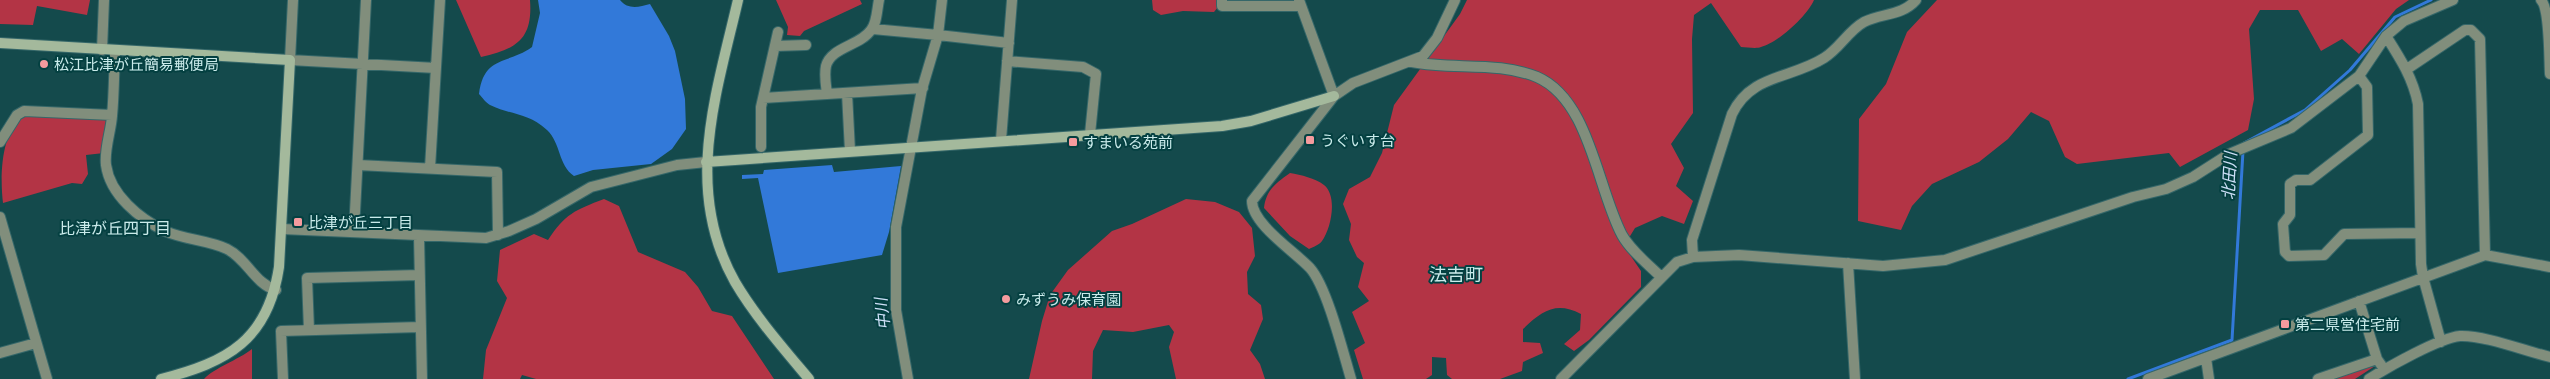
<svg xmlns="http://www.w3.org/2000/svg" width="2550" height="379" font-family="'Source Serif 4','Noto Sans JP',serif">
	<style>
		.green { fill: #b33445 }
		.water { fill: #3279d9 }
		.lines { fill: none; stroke-linecap: round; stroke-linejoin: round }
		.stream { stroke: #3279d9; stroke-width: 3 }
		.street-casing { stroke: #356769; stroke-width: 12 }
		.secondary-casing { stroke: #356769; stroke-width: 12 }
		.street { stroke: #818e7c; stroke-width: 10 }
		.secondary { stroke: #a4b99c; stroke-width: 10 }
		.poi-dot { fill: #f59b9e; stroke: #044041; stroke-width: 2 }
		.labels { text-anchor: middle; dominant-baseline: central; stroke-width: 4; stroke-linejoin: round; paint-order: stroke }
		.poi-label { font-size: 15px; fill: #caebeb; stroke: #044041; text-anchor: start }
		.water-label { font-size: 16px; font-style: italic; fill: #cee0f8; stroke: #044041 }
		.neighbourhood-label { font-size: 16px; fill: #caebeb; stroke: #044041 }
		.quarter-label { font-size: 18px; fill: #caebeb; stroke: #044041 }
	</style>
	<rect width="100%" height="100%" fill="#144a4c"/>
	<path class="green" d="M0,0H90L87,15L37,6L33,25L0,24Z
		M456,0H530C533,40 516,49 481,57Z
		M776,0H860L862,4L804,31L800,36L787,35L788,27Z
		M1152,0H1218V7L1214,12L1183,11L1161,15L1153,10Z
		M1467,0H1814C1808,15 1778,43 1761,47C1756,49 1747,47 1741,47L1711,3L1694,15L1692,39L1693,113L1671,144L1684,168L1676,186L1693,201L1684,224L1662,216L1635,228L1624,246L1641,271V287L1589,340L1574,351L1564,344L1580,330L1581,314C1556,301 1542,311 1523,329V342L1540,343L1543,353L1523,362L1522,371L1500,379H1452L1447,375L1446,358L1432,357V375L1426,379H1363L1354,350L1365,343L1352,312L1369,301L1358,287L1364,263L1357,257L1349,240L1351,224L1343,204L1349,189L1370,177L1382,153L1394,105L1460,14Z
		M1937,0H2409L2396,9L2359,54L2342,39L2321,51L2298,10H2260L2249,29L2254,99L2248,130L2180,167L2169,153L2077,164L2065,157L2049,121L2031,112L2008,139L1979,162L1932,184L1912,206L1901,230L1858,221L1859,119L1886,84L1907,32Z
		M26,116L109,118L104,153L86,155L88,174L82,184L72,183L3,203C0,179 0,128 26,116Z
		M1290,173C1301,175 1315,178 1324,185C1338,196 1331,229 1322,241C1319,245 1313,247 1309,249L1290,236L1264,208C1266,190 1276,183 1290,173Z
		M604,199L619,206L638,252L685,272L698,287L712,311L732,316L774,379H536L522,375L520,379H483L486,350L507,298L497,281L500,250L534,234L548,240C565,214 575,210 604,199Z
		M1186,199L1215,202L1239,212L1252,228L1255,256L1247,272L1248,294L1261,305L1263,319L1250,350L1260,364L1265,379H1176L1169,347L1174,332L1169,325L1133,332L1103,330L1093,351L1092,379H1029L1042,321L1050,295L1068,270L1112,231L1132,224Z
		M252,349V379H204C214,368 238,360 252,349Z
		M2369,364L2375,366L2355,379H2328Z"/>
	<path class="water" d="M538,0H620C628,10 639,7 650,4L669,36L675,51L685,99L686,129L672,149L651,164L593,170L574,176C558,165 561,143 547,130C527,112 510,115 490,105C486,103 482,97 479,94C484,55 507,65 532,47L540,13Z
		M832,165L834,172L901,166L889,232L882,255L778,273L758,178L742,179V175L763,174L764,170Z"/>
	<g class="lines">
		<path class="stream" d="M2243,145L2244,143L2305,110L2350,70L2395,17L2431,0
			M2128,379L2232,340L2243,151"/>
		<defs>
			<path id="street" d="M293,0L290,60L436,68
				M1222,0V6H1301
				M1299,0L1334,96
				M2541,0C2550,9 2549,59 2550,74
				M873,29L938,35L942,0
				M2386,36C2400,58 2413,78 2418,104L2421,264L2423,277L2441,342
				M775,46L806,45
				M102,50L104,0
				M115,51C114,73 114,95 112,116C111,131 104,150 106,165C110,195 140,219 165,231C185,240 208,240 227,249C247,259 255,284 276,290
				M1007,61L1083,67L1096,74L1090,134
				M1412,62C1453,70 1498,61 1537,77C1590,100 1597,188 1622,235C1631,251 1648,264 1661,277
				M2407,69L2465,30H2471L2480,39L2485,255
				M2359,76L2367,87L2368,135L2310,180H2296L2290,184V215L2283,224L2285,252L2289,256L2324,255L2344,234L2420,233
				M847,93L850,151
				M827,94C826,86 824,75 826,66C831,47 860,46 871,30C877,23 877,9 879,0
				M763,98L923,88
				M1001,140L1012,0
				M0,142L17,115L24,111L112,115
				M761,147V107L778,32
				M358,165L497,172L498,235
				M430,168L440,0
				M0,217L47,379
				M282,229L486,238L509,231L536,219L591,187L677,165L706,162
				M354,231L366,0
				M419,236L422,379
				M1693,257L1692,240L1732,114C1751,74 1791,79 1824,58C1840,48 1848,31 1864,22C1882,13 1902,16 1916,0
				M1848,263L1855,379
				M2359,301L2377,359L2384,369
				M309,330L307,278L419,275
				M0,353L36,343
				M2206,358L2209,379
				M283,379L281,331L420,327
				M908,379L896,310V227L922,89L938,35L1009,43
				M1351,379C1343,352 1327,287 1310,268C1294,251 1252,224 1252,201L1334,96L1353,83L1423,56L1437,38L1455,0
				M1561,379L1677,262L1693,257L1739,255L1883,266L1945,260L2133,197L2166,189L2193,177L2229,154L2291,128L2359,76L2386,36L2404,21L2453,0
				M2148,379L2485,255L2550,267
				M2318,379L2377,359
				M2369,379C2388,367 2439,338 2460,336C2484,335 2525,351 2550,357"/>
			<path id="secondary" d="M738,0C716,95 683,190 735,282C755,316 783,348 809,379
				M0,43L290,60L279,267C268,340 228,362 161,379
				M706,162L1222,126L1251,121L1334,96"/>
		</defs>
		<use href="#street" class="street-casing"/>
		<use href="#secondary" class="secondary-casing"/>
		<use href="#street" class="street"/>
		<use href="#secondary" class="secondary"/>
	</g>
	<g class="poi-dot">
		<circle cx="44" cy="64" r="5"/>
		<rect x="1305" y="135" width="10" height="10" rx="2.5"/>
		<rect x="1068" y="137" width="10" height="10" rx="2.5"/>
		<rect x="293" y="217" width="10" height="10" rx="2.5"/>
		<circle cx="1006" cy="299" r="5"/>
		<rect x="2280" y="319" width="10" height="10" rx="2.5"/>
	</g>
	<g class="labels">
		<g class="poi-label">
			<text x="54" y="64">松江比津が丘簡易郵便局</text>
			<text x="1320" y="140">うぐいす台</text>
			<text x="1083" y="142">すまいる苑前</text>
			<text x="308" y="222">比津が丘三丁目</text>
			<text x="1016" y="299">みずうみ保育園</text>
			<text x="2295" y="324">第二県営住宅前</text>
		</g>
		<g class="water-label">
			<text transform="translate(2229 176) rotate(-87)">北田川</text>
			<text transform="translate(882 314) rotate(-96)">中川</text>
		</g>
		<g class="neighbourhood-label">
			<text x="115" y="228">比津が丘四丁目</text>
		</g>
		<g class="quarter-label">
			<text x="1456" y="274">法吉町</text>
		</g>
	</g>
</svg>
